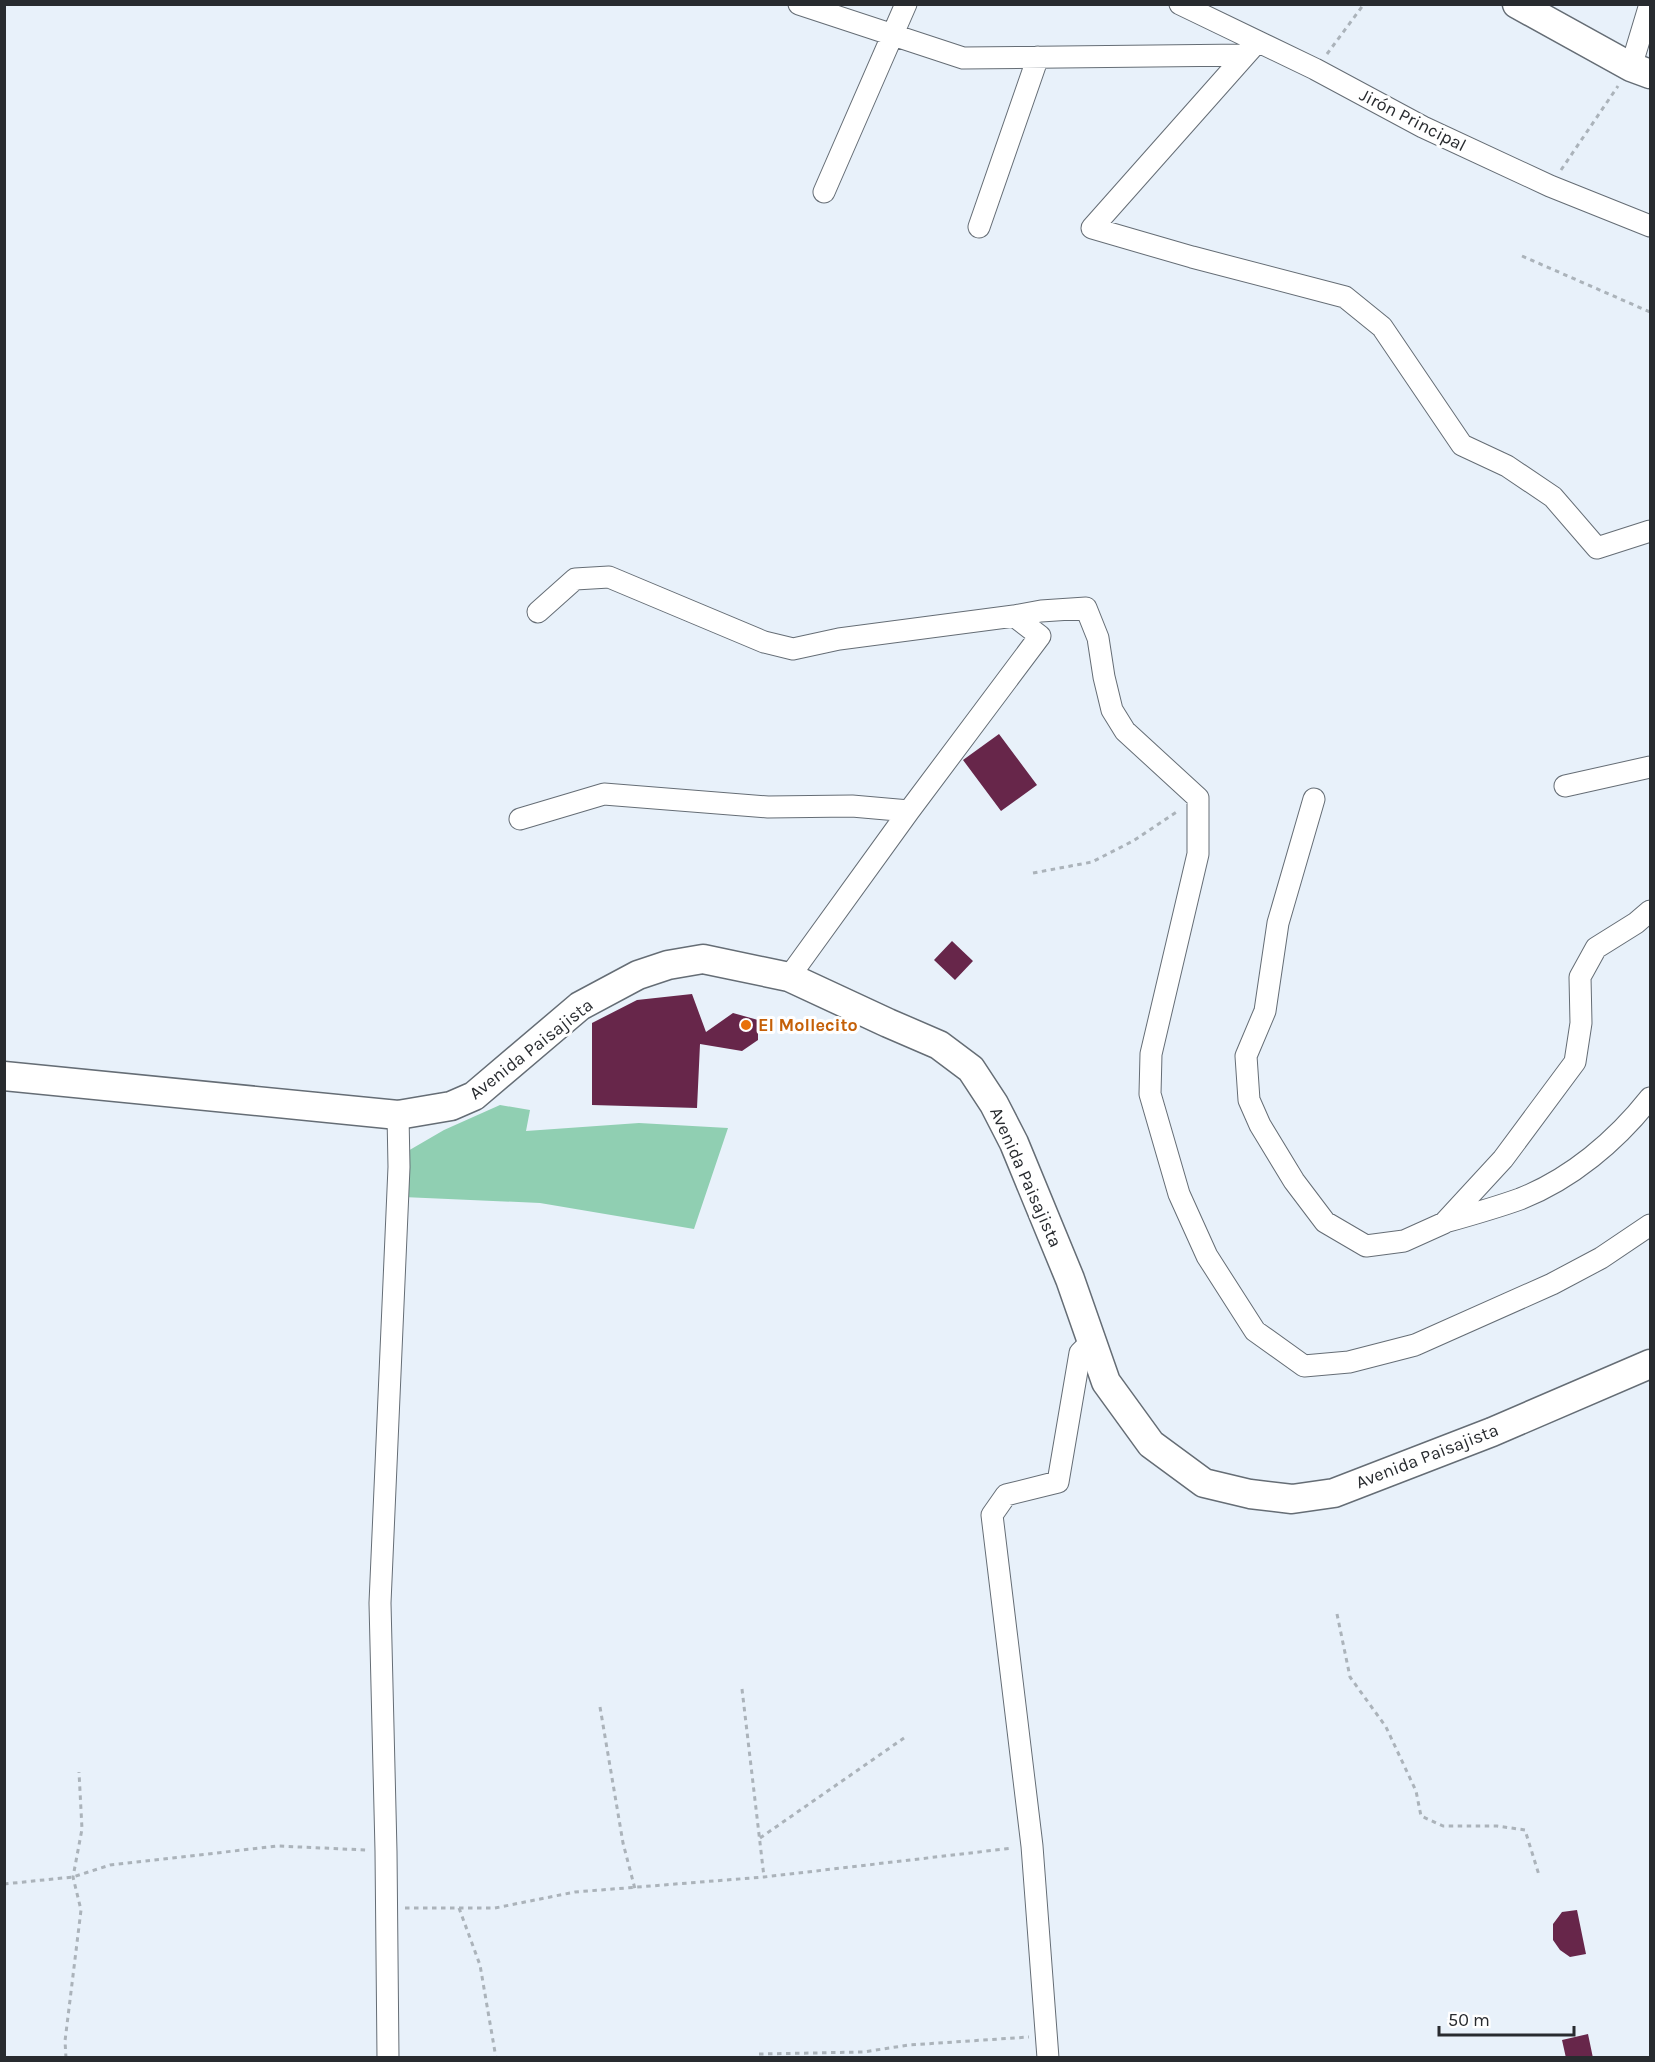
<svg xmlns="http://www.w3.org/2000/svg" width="1655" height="2062" font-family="Karla,sans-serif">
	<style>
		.green { fill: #90cfb2 }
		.building { fill: #67264a }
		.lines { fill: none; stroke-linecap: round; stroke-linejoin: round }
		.street-casing { stroke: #656d75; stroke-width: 23 }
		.secondary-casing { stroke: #656d75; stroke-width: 31 }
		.path { stroke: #abb3ba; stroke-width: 3; stroke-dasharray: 4.5 4.5; stroke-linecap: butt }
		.street { stroke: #fff; stroke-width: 21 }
		.secondary { stroke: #fff; stroke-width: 28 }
		.food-dot { fill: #e8710a; stroke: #fff; stroke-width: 2 }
		.labels { text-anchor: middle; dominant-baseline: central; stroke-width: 6; stroke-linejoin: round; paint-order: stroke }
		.street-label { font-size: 18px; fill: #282b2f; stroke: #fff }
		.food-label { font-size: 18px; font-weight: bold; fill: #c56008; stroke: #fff; text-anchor: start }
	</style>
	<rect width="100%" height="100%" fill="#e8f1fa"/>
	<path class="green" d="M500,1105L530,1110L526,1131L639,1123L728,1128L694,1229L540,1203L403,1197L401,1155L444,1130Z"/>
	<path class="building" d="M999,734L1037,785L1001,811L963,760Z
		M952,941L973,961L955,980L934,960Z
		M692,994L706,1032L733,1013L758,1020V1040L742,1051L700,1044L697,1108L592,1105V1023L637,1000Z
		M1577,1910L1586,1954L1570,1957L1560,1950L1553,1940V1924L1562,1912Z
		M1588,2034L1593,2058H1566L1562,2040Z"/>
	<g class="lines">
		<defs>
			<path id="street" d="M799,4L963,58L1245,55
				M1180,4L1315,69L1423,127L1550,186L1650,226
				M1257,42L1092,228L1192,257L1345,297L1382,327L1462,445L1507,466L1553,497L1597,548L1650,531
				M1631,67L1650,4
				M824,192L906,4
				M979,227L1038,57
				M538,612L575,579L609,577L764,642L793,649L839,639L1014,616L1040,636L909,811L789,977
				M1014,616L1041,611L1086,608L1098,638L1104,677L1112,710L1125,731L1198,798V854L1151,1054L1150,1094L1179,1194L1207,1256L1255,1331L1304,1366L1349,1362L1415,1345L1552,1284L1601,1258L1650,1225
				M1565,786L1650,767
				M1314,799L1278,923L1265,1011L1246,1056L1249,1100L1260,1125L1294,1181L1325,1222L1366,1246L1404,1241L1444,1223L1503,1159L1575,1062L1581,1023L1580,977L1596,948L1636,923L1650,911
				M520,819L604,794L768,807L852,806L909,811
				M1445,1222C1470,1215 1495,1208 1520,1199C1571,1179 1616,1141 1650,1098
				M388,2058L386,1851L380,1603L399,1167L398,1115
				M1048,2058L1032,1846L992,1515L1006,1495L1058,1482L1080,1353L1092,1341"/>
			<path id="secondary" d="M1517,4L1631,67L1650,74
				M4,1076L398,1115L451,1106L474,1096L580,1006L638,975L668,965L703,959L789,977L888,1023L939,1045L971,1069L994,1104L1014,1143L1070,1279L1106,1382L1151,1444L1204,1483L1250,1494L1292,1499L1334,1493L1492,1432L1650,1364"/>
		</defs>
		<use href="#street" class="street-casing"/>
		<use href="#secondary" class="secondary-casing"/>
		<path class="path" d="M1327,54L1364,4
			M1561,170L1618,86
			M1522,256L1650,312
			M1033,873L1092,862L1133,841L1178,811
			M1337,1614L1350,1677L1386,1727L1416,1791L1421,1816L1443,1826H1497L1525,1830L1539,1875
			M742,1689L764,1877
			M600,1707L623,1843L635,1889
			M760,1838L904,1738
			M4,1884L73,1877L110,1865L278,1846L366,1850
			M405,1908H495L575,1892L764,1877L1013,1848
			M459,1908L480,1965L496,2058
			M759,2054L863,2052L909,2045L1029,2037
			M66,2058L65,2041L81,1910L73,1877L82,1829L79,1772"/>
		<use href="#street" class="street"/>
		<use href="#secondary" class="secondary"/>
	</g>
	<circle class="food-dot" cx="746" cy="1025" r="6"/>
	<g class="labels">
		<g class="street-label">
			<text transform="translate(1413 120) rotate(27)">Jirón Principal</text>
			<text transform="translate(531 1049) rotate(-38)">Avenida Paisajista</text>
			<text transform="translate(1026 1177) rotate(66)">Avenida Paisajista</text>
			<text transform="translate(1427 1456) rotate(-21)">Avenida Paisajista</text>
		</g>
		<g class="food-label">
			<text x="758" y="1025">El Mollecito</text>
		</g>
	</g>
	<rect width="1655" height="2062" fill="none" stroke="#282b2f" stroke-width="12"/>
	<path d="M1439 2026v9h135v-9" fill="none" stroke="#282b2f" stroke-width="3"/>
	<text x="1448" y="2026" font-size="18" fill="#282b2f" stroke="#ffffff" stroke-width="4.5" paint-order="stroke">50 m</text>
</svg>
